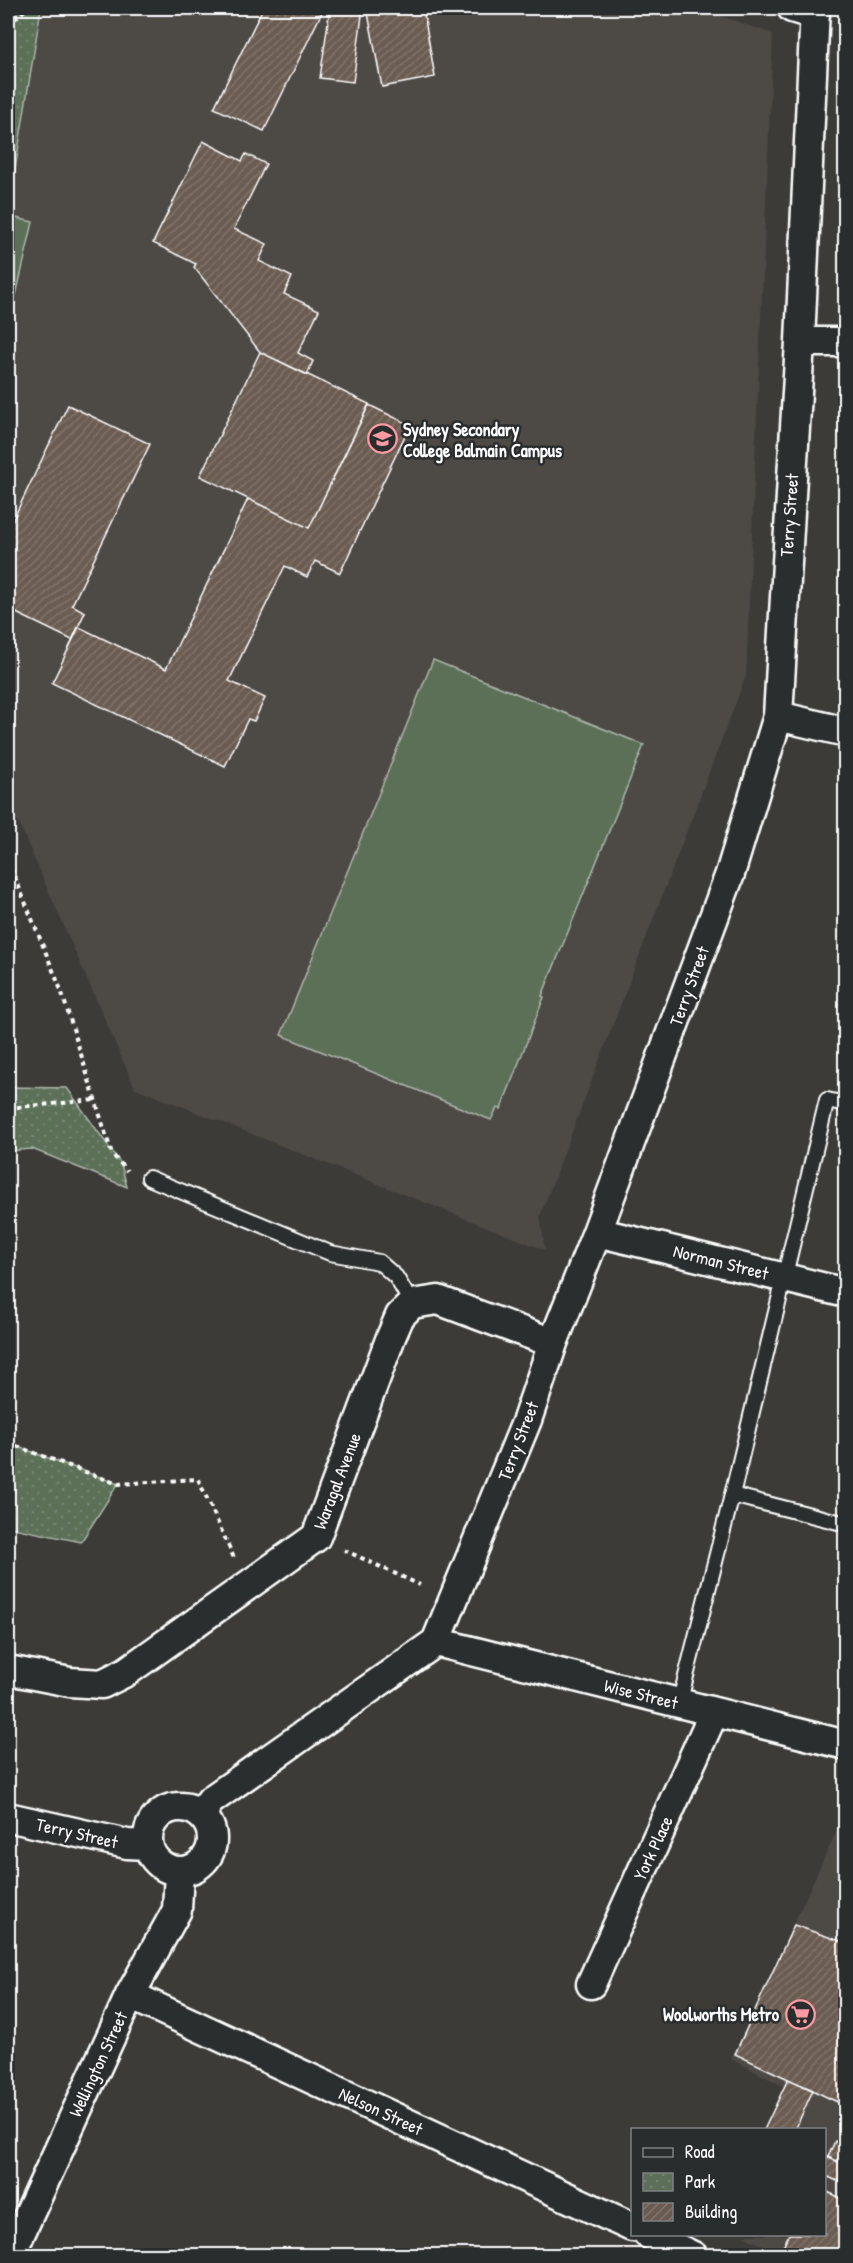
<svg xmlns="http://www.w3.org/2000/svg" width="853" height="2263" font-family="'Patrick Hand',sans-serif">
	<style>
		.built { fill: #4e4944 }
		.park { fill: url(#park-dots); stroke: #aeb7ac; stroke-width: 1.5 }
		.pitch { fill: #5c6f59; stroke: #aeb7ac; stroke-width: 1.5 }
		.building { fill: url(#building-hatch); stroke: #fff; stroke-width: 1.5 }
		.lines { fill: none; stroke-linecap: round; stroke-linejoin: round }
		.service-casing { stroke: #fff; stroke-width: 18 }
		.minor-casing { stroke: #fff; stroke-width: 33 }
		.path { stroke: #fff; stroke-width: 4; stroke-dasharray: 4.5 4.5; stroke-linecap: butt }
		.service { stroke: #2a2d2e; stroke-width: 14 }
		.minor { stroke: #2a2d2e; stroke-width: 28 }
		.labels { text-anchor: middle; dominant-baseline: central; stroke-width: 5; stroke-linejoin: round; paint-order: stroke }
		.poi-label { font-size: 18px; font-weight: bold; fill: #fff; stroke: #2a2d2e; text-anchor: start }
		.street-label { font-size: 18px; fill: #fff; stroke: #2a2d2e }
	</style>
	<defs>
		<pattern id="park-dots" width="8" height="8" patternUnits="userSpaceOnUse" patternTransform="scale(1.5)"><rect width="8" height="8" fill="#5c6f59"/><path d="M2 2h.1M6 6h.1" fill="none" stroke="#748572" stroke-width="1.8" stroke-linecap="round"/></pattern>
		<pattern id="building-hatch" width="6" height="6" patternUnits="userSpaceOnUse" patternTransform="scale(1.5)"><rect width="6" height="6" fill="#6a5b51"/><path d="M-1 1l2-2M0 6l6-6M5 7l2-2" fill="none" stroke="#80746b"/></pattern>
	</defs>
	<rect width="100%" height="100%" fill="#3d3b38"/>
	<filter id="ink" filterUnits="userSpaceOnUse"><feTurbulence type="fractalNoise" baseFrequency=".0167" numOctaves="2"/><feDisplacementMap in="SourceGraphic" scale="12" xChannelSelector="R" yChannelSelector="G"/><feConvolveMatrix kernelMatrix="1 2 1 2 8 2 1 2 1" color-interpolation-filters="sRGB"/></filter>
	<g filter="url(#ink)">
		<path class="built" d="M41,8H68L122,15L134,8H697L773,34L746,676L540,1216L545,1250L135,1088L8,799V201H10Z
			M845,1813V2255H783L741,2235L824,2234V2130L773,2129L791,2090L731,2059Z"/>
		<path class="park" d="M8,8H41L10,201H8Z
			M68,8H128L122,15Z
			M8,1087L67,1088L121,1164L127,1187L32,1149L8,1151Z
			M8,1443L118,1484L81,1542L8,1527Z"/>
		<path class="pitch" d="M8,216L33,222L8,330Z
			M433,660L644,745L542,996L544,997L501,1109L497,1108L491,1120L281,1035Z"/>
		<path class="building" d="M263,8H324L264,131L214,108Z
			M330,8H363L353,82L320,78Z
			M367,8H423L435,77L382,87Z
			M203,141L242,161L246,154L266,164L234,229L267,244L259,261L292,277L284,294L319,310L298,353L313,361L307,375L260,352L194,267L196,264L153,243Z
			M260,352L369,404L309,528L200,476Z
			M68,405L150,444L72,605L85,612L72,640L8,609V530Z
			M369,405L410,425L340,573L315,561L307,577L285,566L229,681L265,698L254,721L248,719L225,766L52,683L79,627L166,669L248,499L309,528Z
			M794,1925L846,1943V1963L842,1972L846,1973V2106L735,2054Z
			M788,2079L813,2090L795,2130H764Z
			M845,2106H846V2125L838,2122Z
			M835,2141L846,2146V2165L828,2157Z
			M824,2156L846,2165V2185L824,2175Z
			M825,2191L846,2200V2256H788L781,2252L789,2234H824Z"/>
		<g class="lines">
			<defs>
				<path id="service" d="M149,1178L330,1253L379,1262L396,1277L412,1304
					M732,1495L846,1524
					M679,1704L732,1495L827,1100L846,1104"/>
				<path id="minor" d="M792,8L815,15
					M800,342H846
					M778,716L846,732
					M597,1232L846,1293
					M436,1642L846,1745
					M8,1670L70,1682L102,1684L126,1672L316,1537L391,1337L400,1316L412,1304L438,1300L553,1343
					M148 1839a32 32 0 1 1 64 0a32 32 0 1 1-64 0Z
					M201,1813L211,1800L436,1642L527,1420L553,1343L597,1232L730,874L778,716L800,342L815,8
					M8,1817L127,1844L148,1845
					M591,1984L714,1712
					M130,1995L632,2227
					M648,2234L693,2256
					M10,2256L130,1995L177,1910L179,1872"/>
			</defs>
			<use href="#service" class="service-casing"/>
			<use href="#minor" class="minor-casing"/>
			<path class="path" d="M8,25L27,8
				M8,860L61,990L112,1154L127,1171
				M8,1108L95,1100
				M8,1443L118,1484L198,1479L234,1558
				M344,1550L420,1585"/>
			<use href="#service" class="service"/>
			<use href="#minor" class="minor"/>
		</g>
	</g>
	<defs>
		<symbol id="school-ring" viewBox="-11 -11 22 22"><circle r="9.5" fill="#2a2d2e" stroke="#ff9aa2" stroke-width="1.5"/><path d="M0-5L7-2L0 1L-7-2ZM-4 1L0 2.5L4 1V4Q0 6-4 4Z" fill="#ff9aa2"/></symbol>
		<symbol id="supermarket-ring" viewBox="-11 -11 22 22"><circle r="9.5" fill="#2a2d2e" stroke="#ff9aa2" stroke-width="1.5"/><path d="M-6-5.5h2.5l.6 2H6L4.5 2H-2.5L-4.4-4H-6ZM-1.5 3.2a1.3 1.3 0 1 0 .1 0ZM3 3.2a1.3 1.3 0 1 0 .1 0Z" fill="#ff9aa2"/></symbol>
	</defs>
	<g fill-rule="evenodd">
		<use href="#school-ring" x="366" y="422" width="33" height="33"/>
		<use href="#supermarket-ring" x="784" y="1998" width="33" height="33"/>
	</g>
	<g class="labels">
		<g class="poi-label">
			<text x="403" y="429">Sydney Secondary<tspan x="403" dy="21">College Balmain Campus</tspan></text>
			<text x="779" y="2014" text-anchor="end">Woolworths Metro</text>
		</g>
		<g class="street-label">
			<text transform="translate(789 515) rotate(-86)">Terry Street</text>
			<text transform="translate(689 986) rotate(-70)">Terry Street</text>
			<text transform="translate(721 1262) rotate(14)">Norman Street</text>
			<text transform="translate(518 1441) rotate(-69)">Terry Street</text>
			<text transform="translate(337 1481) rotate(-69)">Waragal Avenue</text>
			<text transform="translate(641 1694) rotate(14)">Wise Street</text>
			<text transform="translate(77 1833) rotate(13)">Terry Street</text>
			<text transform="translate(653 1848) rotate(-65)">York Place</text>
			<text transform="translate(98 2064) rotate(-65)">Wellington Street</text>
			<text transform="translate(381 2111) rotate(25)">Nelson Street</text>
		</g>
	</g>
	<rect width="853" height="2263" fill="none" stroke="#2a2d2e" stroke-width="30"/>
	<rect x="15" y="15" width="823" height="2233" fill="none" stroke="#fff" stroke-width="2" filter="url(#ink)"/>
	<rect x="631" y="2128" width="195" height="108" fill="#2a2d2e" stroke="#7f8182" stroke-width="1.5"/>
	<rect x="643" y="2148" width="30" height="9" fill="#2a2d2e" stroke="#7f8182" stroke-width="1.5"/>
	<text x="685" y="2158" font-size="18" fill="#ffffff">Road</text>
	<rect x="643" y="2173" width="30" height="18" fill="url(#park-dots)" stroke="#7f8182" stroke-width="1.5"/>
	<text x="685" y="2188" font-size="18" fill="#ffffff">Park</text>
	<rect x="643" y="2203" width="30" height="18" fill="url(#building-hatch)" stroke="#7f8182" stroke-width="1.5"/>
	<text x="685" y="2218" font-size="18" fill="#ffffff">Building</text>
</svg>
